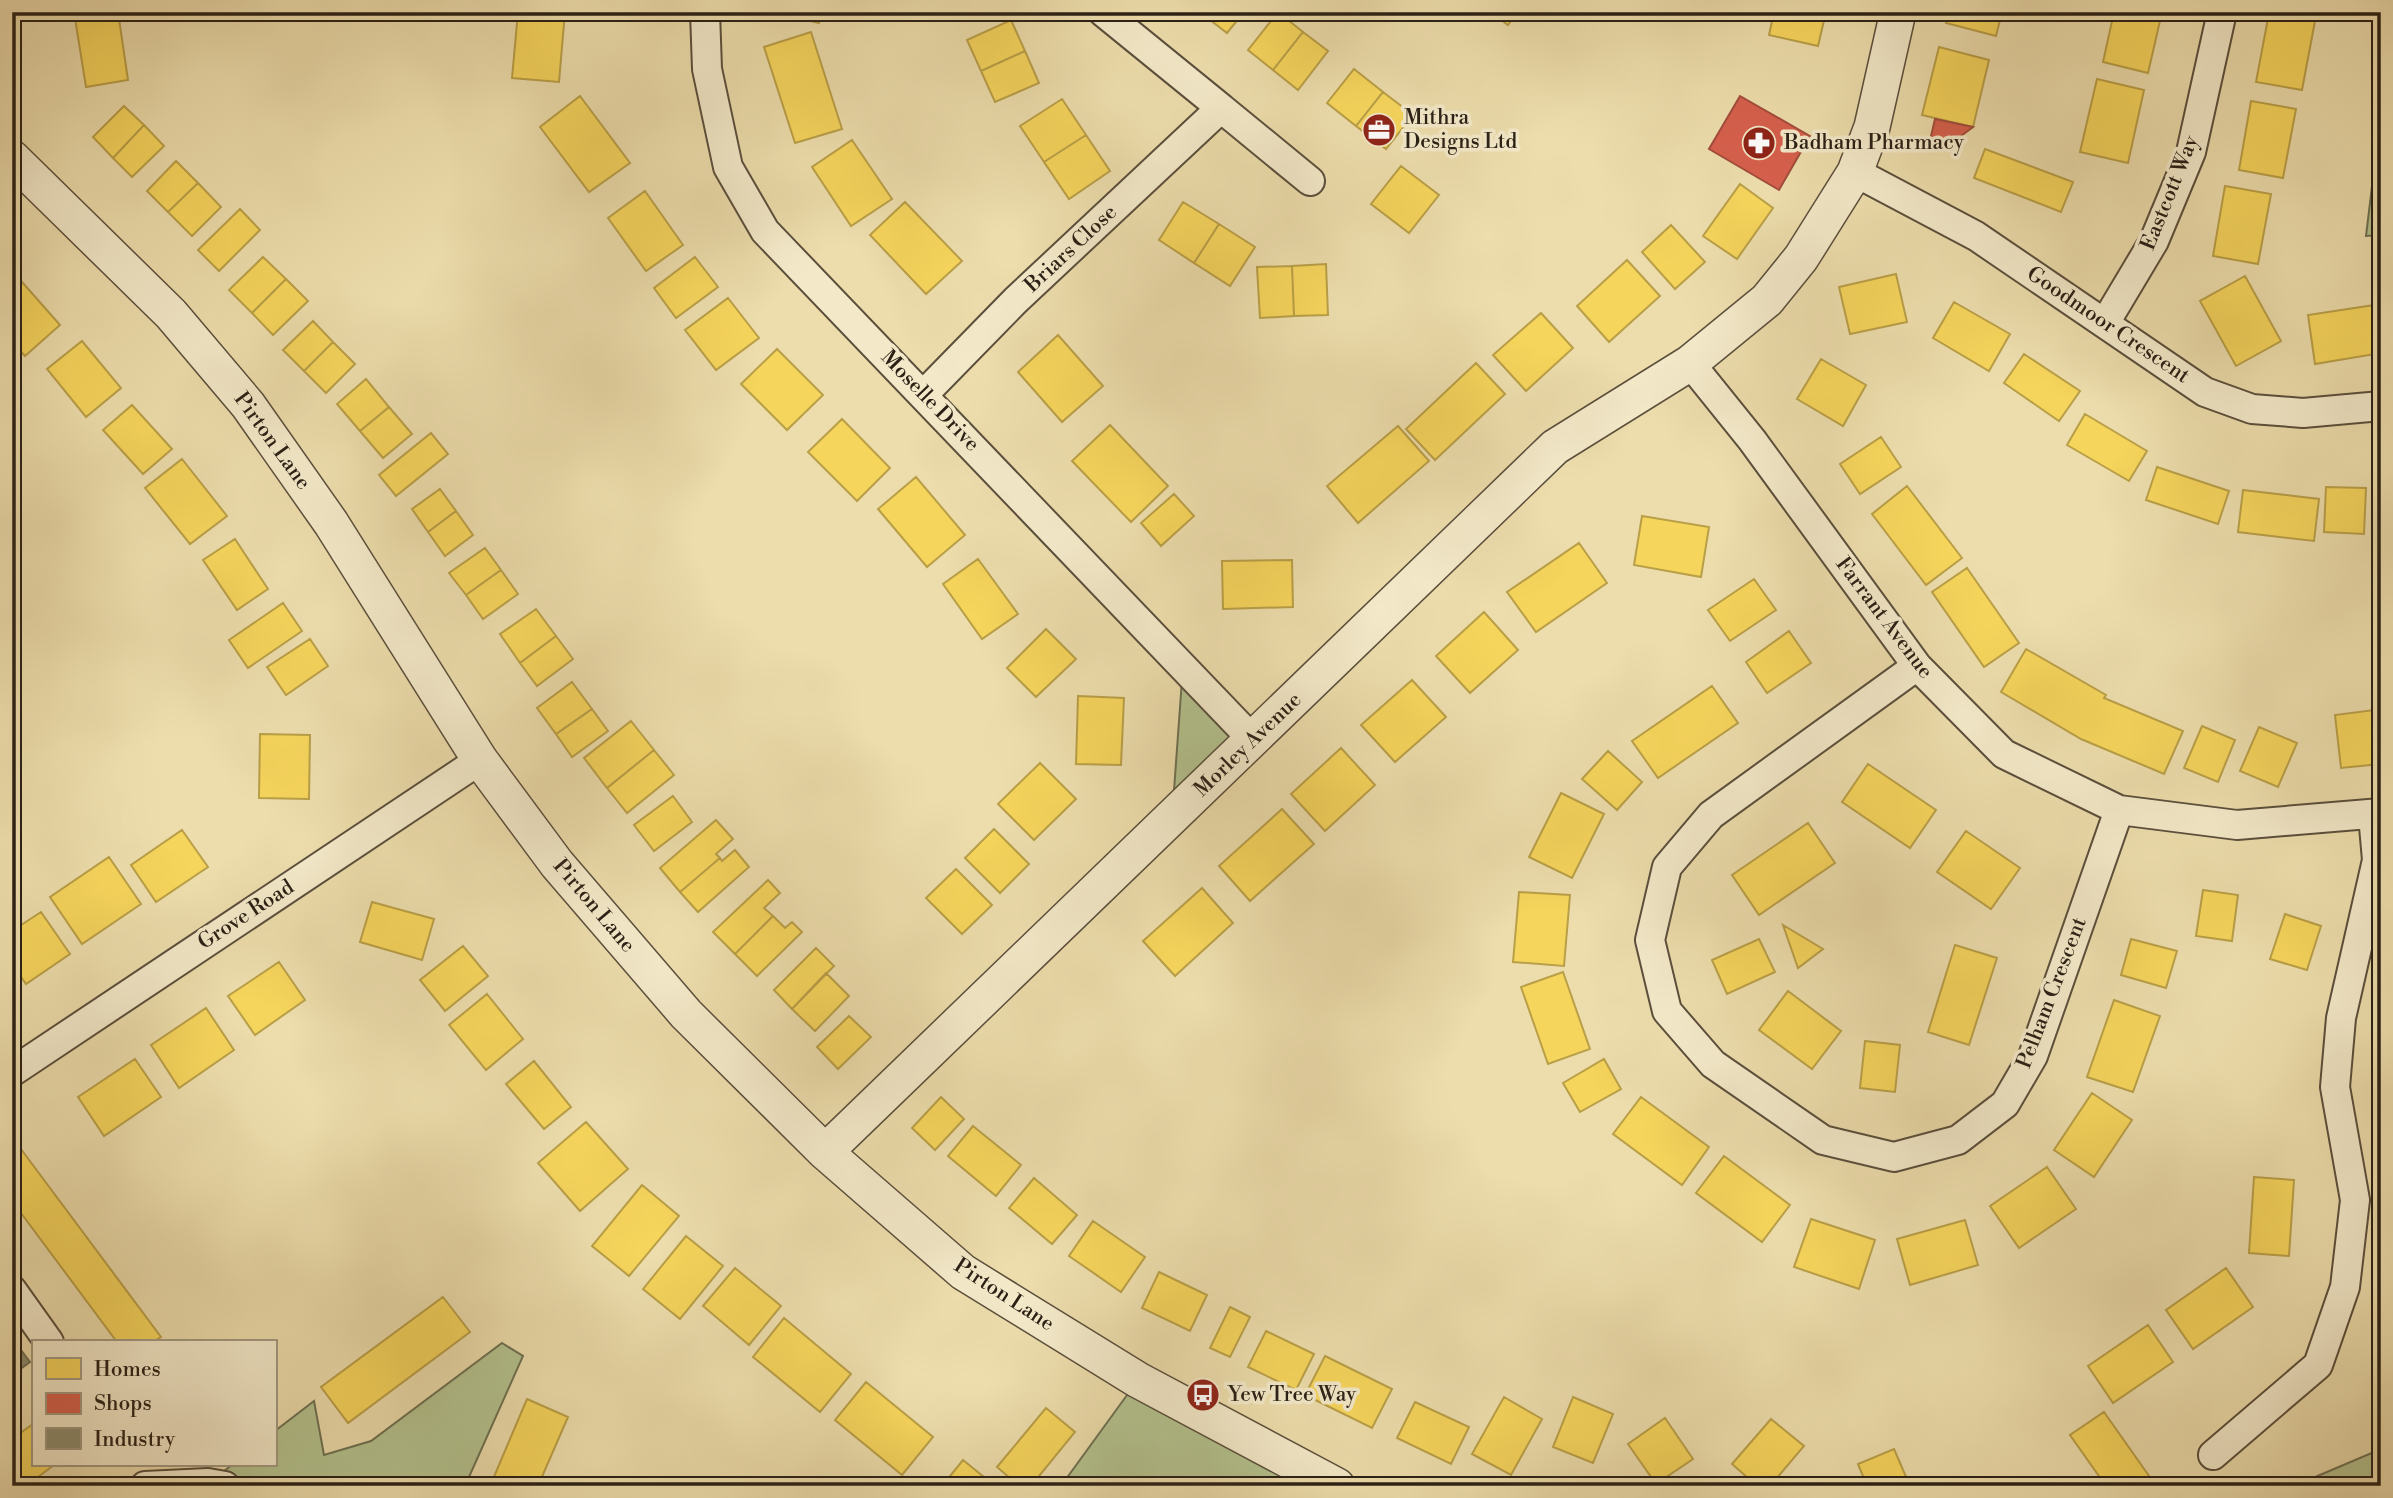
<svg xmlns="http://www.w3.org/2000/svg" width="2393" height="1498" font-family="'Libre Bodoni',serif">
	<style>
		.green { fill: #b3c28e; stroke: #6e7152; stroke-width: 2 }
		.homes { fill: #f6d55c; stroke: #b99f47; stroke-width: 2 }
		.shops { fill: #d6604d; stroke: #a24d3c; stroke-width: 2 }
		.industry { fill: #8c8c6e; stroke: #6f6c54; stroke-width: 2 }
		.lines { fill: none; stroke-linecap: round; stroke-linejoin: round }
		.minor-casing { stroke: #5b4f3c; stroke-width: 32 }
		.tertiary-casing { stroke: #5b4f3c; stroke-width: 38 }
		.minor { stroke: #f3e9c9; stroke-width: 28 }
		.tertiary { stroke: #f3e9c9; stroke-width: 35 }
		.labels { text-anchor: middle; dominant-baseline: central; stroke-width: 7; stroke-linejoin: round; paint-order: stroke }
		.poi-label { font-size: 21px; fill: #2a2016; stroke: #f3e9c9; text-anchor: start }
		.street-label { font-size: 21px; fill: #2a2016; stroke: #f3e9c9 }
	</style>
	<rect width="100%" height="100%" fill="#edddac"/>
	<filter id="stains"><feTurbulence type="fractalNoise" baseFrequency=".00286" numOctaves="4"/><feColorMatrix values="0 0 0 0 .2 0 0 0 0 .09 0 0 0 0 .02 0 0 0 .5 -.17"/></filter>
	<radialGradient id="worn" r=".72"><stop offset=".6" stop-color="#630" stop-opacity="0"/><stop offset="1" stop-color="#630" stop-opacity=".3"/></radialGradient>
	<path class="green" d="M2381,112V235L2366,236Z
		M1183,666L1253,740L1172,818Z
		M502,1343L523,1356L465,1486H145L208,1483L232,1465H275V1431L314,1401L324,1455L371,1441Z
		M1138,1380L1337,1486H1061Z
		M2381,1449V1486H2294Z"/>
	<path class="homes" d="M74,12H118L128,80L86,87Z
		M518,12H565L559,82L512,78Z
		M770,12H821L819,23Z
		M1200,12H1244L1227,33Z
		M1278,12L1303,32L1273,70L1248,50Z
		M1490,12H1517L1508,25Z
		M1774,12H1826L1818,46L1769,35Z
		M1948,12H2002L1996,36L1946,23Z
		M2114,12H2162L2148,73L2103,62Z
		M2269,13L2315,21L2302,90L2256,82Z
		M1011,20L1025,51L981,71L967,40Z
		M811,32L842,129L795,143L764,47Z
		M1303,32L1328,51L1298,90L1273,70Z
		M1939,47L1989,60L1973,127L1922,115Z
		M1025,51L1039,83L995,102L981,71Z
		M1354,69L1383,92L1356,126L1327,103Z
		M2097,79L2144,90L2128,163L2080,152Z
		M1383,92L1413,115L1386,149L1356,126Z
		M580,96L630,163L589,192L540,127Z
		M1062,99L1086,135L1044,162L1020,126Z
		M2251,101L2296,109L2283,178L2239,170Z
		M124,106L144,125L113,158L93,137Z
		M144,125L164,146L132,177L113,158Z
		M1086,135L1110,171L1069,199L1044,162Z
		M852,140L892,199L851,226L812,167Z
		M1985,149L2073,182L2061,212L1974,178Z
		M176,161L198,183L168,212L147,191Z
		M1401,166L1439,195L1409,233L1371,204Z
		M198,183L221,207L192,236L168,212Z
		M1740,184L1773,208L1737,259L1703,236Z
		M2225,186L2271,194L2258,264L2213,256Z
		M645,191L683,245L646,271L608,218Z
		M905,202L962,261L926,294L870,235Z
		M1183,202L1219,224L1194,263L1159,240Z
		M240,209L260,230L219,271L198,250Z
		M1219,224L1255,247L1230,286L1194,263Z
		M1671,225L1705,262L1675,289L1642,252Z
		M263,257L286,279L252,313L229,290Z
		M695,257L718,287L676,318L654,288Z
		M1627,260L1660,296L1609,342L1577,306Z
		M1326,264L1328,315L1294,316L1292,266Z
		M1292,266L1294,316L1260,318L1257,267Z
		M1896,274L1907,322L1850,334L1839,287Z
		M2245,276L2281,341L2236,366L2200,301Z
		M286,279L308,301L273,335L252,313Z
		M22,282L60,325L25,356L12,342V291Z
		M728,298L759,338L716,370L685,330Z
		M1954,302L2010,334L1989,371L1933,338Z
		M2381,304V353L2315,364L2308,315Z
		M1541,313L1573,348L1526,391L1493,355Z
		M313,321L333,342L304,371L283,350Z
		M1058,335L1103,386L1062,422L1018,372Z
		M82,341L121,388L86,417L47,369Z
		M333,342L355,364L326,393L304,371Z
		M777,349L823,395L787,430L741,384Z
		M2024,354L2080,391L2059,421L2004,383Z
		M1821,359L1866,385L1843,426L1797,399Z
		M1476,363L1505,394L1435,460L1406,429Z
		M366,379L389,407L360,431L337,404Z
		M132,405L172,449L143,474L103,430Z
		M389,407L412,434L383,458L360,431Z
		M2085,414L2147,451L2129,481L2067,445Z
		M842,419L890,468L857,501L808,452Z
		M1110,425L1168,486L1131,522L1072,461Z
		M1398,426L1429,461L1358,523L1327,486Z
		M431,433L448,454L396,496L379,475Z
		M1881,437L1901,467L1860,494L1840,464Z
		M182,459L227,516L190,544L145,488Z
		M2157,467L2229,491L2218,524L2146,500Z
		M916,477L965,535L927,567L878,509Z
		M1907,486L1962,558L1926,585L1872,514Z
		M2326,487L2366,488L2364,534L2324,532Z
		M440,489L456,511L428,532L412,509Z
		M2243,490L2319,499L2314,541L2238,532Z
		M1174,494L1194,516L1161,546L1141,523Z
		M456,511L473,535L445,556L428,532Z
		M1642,516L1709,527L1701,577L1634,565Z
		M235,539L268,589L237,610L203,560Z
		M1579,543L1607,583L1536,632L1507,592Z
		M485,548L501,570L466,595L449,573Z
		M978,559L1018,614L982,639L943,584Z
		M1292,560L1293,607L1223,609L1222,561Z
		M1967,568L2019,643L1984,667L1932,592Z
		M501,570L518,594L483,619L466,595Z
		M1754,579L1776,610L1730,641L1708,610Z
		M283,603L302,631L248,668L229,640Z
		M536,609L556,636L520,663L500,634Z
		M1484,612L1518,650L1470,693L1436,656Z
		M1046,629L1076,659L1036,697L1007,668Z
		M1789,631L1811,663L1767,693L1746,662Z
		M556,636L573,659L537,686L520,663Z
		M310,639L328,666L286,695L267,667Z
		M2026,649L2106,695L2104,698L2183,731L2164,774L2081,739L2001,692Z
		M1412,680L1446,717L1395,762L1361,725Z
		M572,682L592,709L556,734L537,708Z
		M1712,686L1738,723L1658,778L1632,741Z
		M1078,696L1124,698L1121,765L1076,764Z
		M592,709L608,731L572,757L556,734Z
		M2374,710L2380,764L2341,768L2335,715Z
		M631,721L654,750L607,788L584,758Z
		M2202,726L2235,740L2218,782L2184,768Z
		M2259,727L2297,743L2278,787L2240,771Z
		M260,734L310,735L309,799L259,798Z
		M1341,748L1375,785L1325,831L1291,794Z
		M654,750L674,775L627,813L607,788Z
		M1608,751L1642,782L1617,810L1582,779Z
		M1040,763L1076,799L1034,840L998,804Z
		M1868,764L1936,810L1910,848L1842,802Z
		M1561,793L1604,814L1572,878L1529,857Z
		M673,796L692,822L654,851L634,825Z
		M1282,809L1314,844L1250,901L1219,866Z
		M716,820L733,839L716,854L720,858L680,892L660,868Z
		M1808,823L1835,863L1759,915L1732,875Z
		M994,829L1029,864L1000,893L965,858Z
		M182,830L208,867L156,902L131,865Z
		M1966,831L2020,868L1991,909L1937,872Z
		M735,850L749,867L698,912L680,892L720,858L722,861Z
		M109,857L141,904L82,944L50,897Z
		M956,869L992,905L962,934L926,898Z
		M768,880L780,893L764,908L773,916L735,954L713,932Z
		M1202,888L1233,923L1175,976L1143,941Z
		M2203,890L2238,895L2232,941L2196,936Z
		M1519,892L1570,895L1564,966L1513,962Z
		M372,902L434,919L422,960L360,942Z
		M41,912L70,954L26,984L12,964V931Z
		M2285,914L2321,926L2307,970L2270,959Z
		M773,916L785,928L792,922L802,932L757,976L735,954Z
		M1783,925L1823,949L1798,968Z
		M1759,939L1775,972L1727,994L1712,960Z
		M2131,939L2177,951L2166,988L2121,975Z
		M1955,945L1997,958L1969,1045L1928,1032Z
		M463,946L488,976L445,1011L420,980Z
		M816,948L834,966L792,1009L774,990Z
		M279,962L305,1000L255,1035L228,996Z
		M1563,972L1590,1049L1548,1064L1521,987Z
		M826,973L849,996L815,1031L792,1009Z
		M1788,991L1841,1031L1812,1069L1759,1030Z
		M487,994L523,1039L486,1070L449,1025Z
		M2114,1000L2160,1016L2133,1092L2087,1077Z
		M206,1008L234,1050L179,1088L151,1045Z
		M849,1016L871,1037L838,1069L817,1047Z
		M1865,1041L1900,1045L1895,1092L1860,1088Z
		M135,1059L161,1097L104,1136L78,1097Z
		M1604,1059L1621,1089L1580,1112L1563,1083Z
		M534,1061L571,1107L544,1129L506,1084Z
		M2092,1093L2132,1120L2094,1177L2054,1150Z
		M941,1097L964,1119L935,1150L912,1128Z
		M1641,1097L1709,1147L1682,1185L1613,1134Z
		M586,1122L628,1169L580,1211L538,1163Z
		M973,1126L1021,1165L996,1196L948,1156Z
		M12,1137L161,1337L153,1342H117L12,1201Z
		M1724,1156L1790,1205L1762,1242L1696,1193Z
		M2047,1167L2076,1209L2019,1248L1990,1206Z
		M2254,1177L2294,1180L2289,1256L2249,1253Z
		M1034,1178L1077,1215L1052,1244L1009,1208Z
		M642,1185L679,1216L629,1276L592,1246Z
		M1811,1219L1875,1240L1859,1289L1794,1267Z
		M1965,1220L1978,1265L1910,1285L1897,1239Z
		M1093,1221L1145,1257L1121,1292L1069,1256Z
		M686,1236L723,1266L680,1319L643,1289Z
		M735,1268L781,1306L749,1345L703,1306Z
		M2226,1268L2253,1307L2193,1349L2166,1310Z
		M1159,1272L1207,1295L1190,1331L1142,1308Z
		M443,1297L470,1332L348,1423L321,1387Z
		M1230,1307L1250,1317L1230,1357L1210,1348Z
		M784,1318L851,1374L820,1412L753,1357Z
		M2148,1325L2173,1362L2113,1403L2088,1366Z
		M1266,1331L1314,1354L1296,1390L1248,1367Z
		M1325,1356L1392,1389L1372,1428L1305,1395Z
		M866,1382L933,1437L902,1475L835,1420Z
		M1504,1397L1542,1419L1511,1475L1472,1454Z
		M1573,1397L1613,1414L1593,1463L1553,1447Z
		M527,1399L568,1417L538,1486H490Z
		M1415,1402L1469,1427L1451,1464L1397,1438Z
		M1046,1408L1075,1432L1031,1486H1019L997,1467Z
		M2104,1412L2154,1483L2150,1486H2106L2070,1435Z
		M1665,1418L1693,1459L1656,1484L1628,1444Z
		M1771,1419L1804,1446L1770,1486H1757L1732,1464Z
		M33,1424V1465H54L26,1486H12V1439Z
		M1894,1449L1910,1486H1867L1858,1464Z
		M963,1460L995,1486H942Z"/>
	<path class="shops" d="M1740,96L1810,136L1779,190L1709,149Z
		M1935,119L1973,127L1945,148L1929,145Z"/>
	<path class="industry" d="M12,1338L30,1362L12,1375Z"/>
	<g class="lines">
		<defs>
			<path id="minor" d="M705,12L707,69L728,167L765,231L1253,740
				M1221,108L1310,181
				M1855,172L1976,236L2205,392L2252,409L2303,413L2381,406
				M2105,323L2154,241L2191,152L2222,12
				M1690,363L1752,440L1917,666L2004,754L2119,810L2237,825L2381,813
				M924,394L1016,300L1221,108L1103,12
				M1917,666L1711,815L1667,867L1650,940L1667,1011L1713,1064L1823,1140L1894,1157L1958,1140L2005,1104L2033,1056L2119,810
				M12,1072L480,760
				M12,1290L49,1342
				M2213,1455L2318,1365L2345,1287L2355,1200L2335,1087L2341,1018L2377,860L2373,815
				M145,1486L208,1483L225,1486"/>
			<path id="tertiary" d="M12,158L171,314L248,405L331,523L480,760L557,864L686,1014L825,1152L963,1272L1138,1380L1337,1486
				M825,1152L1555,447L1690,363L1767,300L1801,258L1855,172L1872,127L1898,12"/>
		</defs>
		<use href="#minor" class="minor-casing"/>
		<use href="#tertiary" class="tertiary-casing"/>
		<use href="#minor" class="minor"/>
		<use href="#tertiary" class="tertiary"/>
	</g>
	<defs>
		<symbol id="office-disc" viewBox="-11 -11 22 22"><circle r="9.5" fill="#8f2418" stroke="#f3e9c9"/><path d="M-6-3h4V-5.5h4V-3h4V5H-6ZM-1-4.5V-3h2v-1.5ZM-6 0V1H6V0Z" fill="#fff"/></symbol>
		<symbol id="pharmacy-disc" viewBox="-11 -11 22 22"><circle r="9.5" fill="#8f2418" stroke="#f3e9c9"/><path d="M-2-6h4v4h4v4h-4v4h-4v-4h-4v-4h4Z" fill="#fff"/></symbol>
		<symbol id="bus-disc" viewBox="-11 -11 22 22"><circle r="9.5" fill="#8f2418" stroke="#f3e9c9"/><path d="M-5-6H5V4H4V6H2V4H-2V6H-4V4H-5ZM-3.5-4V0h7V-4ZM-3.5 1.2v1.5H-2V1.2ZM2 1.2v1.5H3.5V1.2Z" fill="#fff"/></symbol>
	</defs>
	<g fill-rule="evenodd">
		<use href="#office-disc" x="1360" y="111" width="38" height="38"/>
		<use href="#pharmacy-disc" x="1740" y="124" width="38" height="38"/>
		<use href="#bus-disc" x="1184" y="1376" width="38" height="38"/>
	</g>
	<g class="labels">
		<g class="poi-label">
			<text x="1404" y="118">Mithra<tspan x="1404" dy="24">Designs Ltd</tspan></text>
			<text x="1784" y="143">Badham Pharmacy</text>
			<text x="1228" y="1395">Yew Tree Way</text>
		</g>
		<g class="street-label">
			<text transform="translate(2170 193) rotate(-68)">Eastcott Way</text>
			<text transform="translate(1071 249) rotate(-43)">Briars Close</text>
			<text transform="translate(2108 325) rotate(34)">Goodmoor Crescent</text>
			<text transform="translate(930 401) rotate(46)">Moselle Drive</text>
			<text transform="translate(272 441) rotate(54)">Pirton Lane</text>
			<text transform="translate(1884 618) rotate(53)">Farrant Avenue</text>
			<text transform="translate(1248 745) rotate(-44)">Morley Avenue</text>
			<text transform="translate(594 906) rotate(50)">Pirton Lane</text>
			<text transform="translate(246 915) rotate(-33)">Grove Road</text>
			<text transform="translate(2052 993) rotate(-69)">Pelham Crescent</text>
			<text transform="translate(1004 1295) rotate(33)">Pirton Lane</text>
		</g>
	</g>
	<rect width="2393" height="1498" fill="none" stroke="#edddac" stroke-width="42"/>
	<rect x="14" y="14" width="2365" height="1470" fill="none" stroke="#2a2016" stroke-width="3.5"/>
	<rect x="21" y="21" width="2351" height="1456" fill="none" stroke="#2a2016" stroke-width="2"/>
	<rect x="32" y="1340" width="245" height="126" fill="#f3e9c9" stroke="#a39981" stroke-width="2"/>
	<rect x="46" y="1358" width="35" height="21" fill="#f6d55c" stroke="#a39981" stroke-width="2"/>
	<text x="94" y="1376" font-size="21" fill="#2a2016">Homes</text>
	<rect x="46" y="1393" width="35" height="21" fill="#d6604d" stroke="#a39981" stroke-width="2"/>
	<text x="94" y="1410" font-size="21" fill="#2a2016">Shops</text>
	<rect x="46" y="1428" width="35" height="21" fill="#8c8c6e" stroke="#a39981" stroke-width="2"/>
	<text x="94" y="1446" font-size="21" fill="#2a2016">Industry</text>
	<rect width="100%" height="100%" filter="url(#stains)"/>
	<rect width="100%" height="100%" fill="url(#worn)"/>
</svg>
